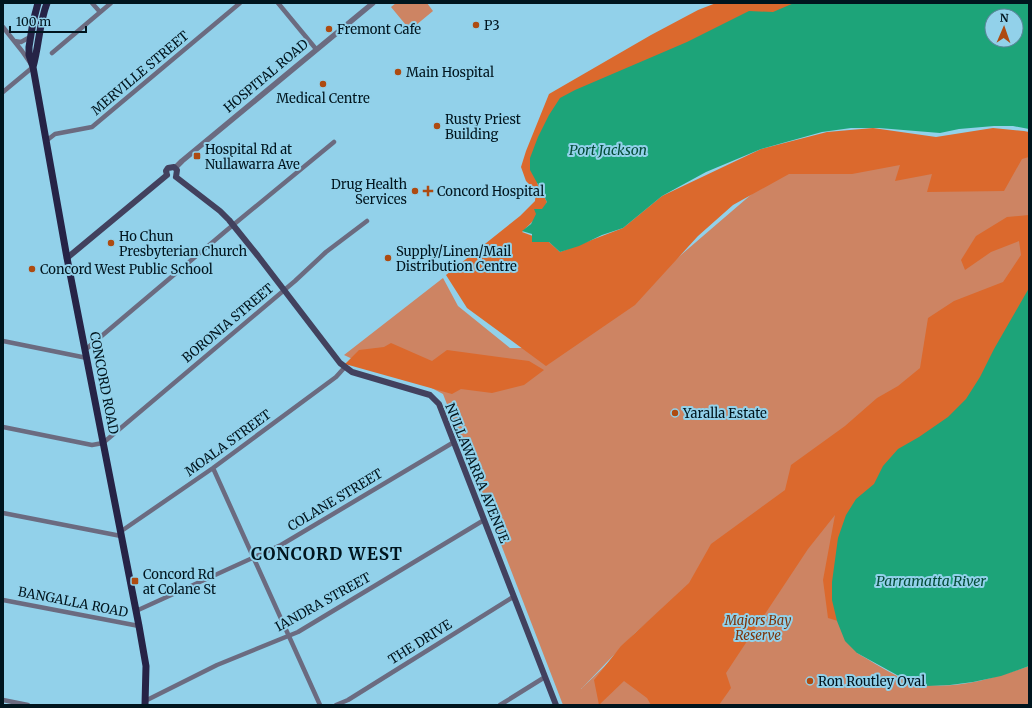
<svg xmlns="http://www.w3.org/2000/svg" width="1032" height="708" font-family="Merriweather,serif">
	<style>
		.green { fill: #cd8463; fill-rule: evenodd }
		.forest { fill: #db692d }
		.water { fill: #1da479; fill-rule: evenodd }
		.lines { fill: none; stroke-linecap: round; stroke-linejoin: round }
		.minor { stroke: #6b6b80; stroke-width: 4.5 }
		.tertiary { stroke: #6b6b80; stroke-width: 5.5 }
		.secondary { stroke: #42415e; stroke-width: 6 }
		.primary { stroke: #262346; stroke-width: 7 }
		.poi-dot { fill: #ae4b11; stroke: #92d1ea; stroke-width: 1.5 }
		.labels { text-anchor: middle; dominant-baseline: central; stroke-width: 4; stroke-linejoin: round; paint-order: stroke }
		.poi-label { font-size: 13px; fill: #00151e; stroke: #92d1ea; text-anchor: start }
		.street-label { font-size: 13px; fill: #00151e; stroke: #92d1ea }
		.park-label { font-size: 13px; font-style: italic; fill: #7d3409; stroke: #92d1ea }
		.water-label { font-size: 14px; font-style: italic; fill: #044c36; stroke: #92d1ea }
		.district-label { font-size: 17px; font-weight: bold; letter-spacing: 1px; fill: #00151e; stroke: #92d1ea }
	</style>
	<rect width="100%" height="100%" fill="#92d1ea"/>
	<path class="green" d="M396,3H427L433,11L410,30L391,7Z
		M1029,150V255L857,653C873,662 889,673 906,680C943,694 993,679 1029,666V705H563L443,394L407,375L367,366L344,355L443,278L458,306L510,348H534L603,322L760,187L796,164ZM689,585L581,689L634,634Z"/>
	<path class="forest" d="M716,3H811L537,183L547,202L542,212L522,232L549,242L560,252L623,228L662,196L761,149L827,132L873,128L936,137L993,128L1024,131L1029,132V157L1022,159L1004,191L927,192L932,174L895,181L900,165L852,174H789L733,205L698,236L635,305L546,366L467,308L446,275L520,216L535,201L536,191L526,181L521,167L526,151L549,94L651,35L698,10Z
		M1029,215V308L848,624L828,618L823,580L835,515L808,549L726,673L731,688L719,705H651L647,698L624,681L599,705L594,680L621,646L689,583L711,544L785,490L791,465L845,426L877,398L898,386L920,368L928,318L954,301L1003,282L1021,255L1019,241L991,252L965,270L961,260L976,236L1007,217Z
		M391,343L432,361L447,350L529,361L544,370L524,385L492,393L461,389L452,394L345,364L359,350L384,347Z"/>
	<path class="water" d="M794,3H1029V129L1013,126H994L959,129L940,133L879,128H851L822,132L761,149L706,172L662,196L623,228L602,235L579,246L560,252L549,242H532V234L522,231L531,224L536,214L534,209H542L547,202L541,190L530,170V158L538,137L549,115L560,98L575,90L687,42L749,11L773,12ZM992,16H1016V40H992Z
		M1029,288V666L1001,676L973,682L950,685L926,686L906,680L857,653L845,641L837,621L832,600V582L838,538L846,515L856,499L874,484L883,466L898,449L919,437L948,417L966,399L980,377L994,349Z"/>
	<g class="lines">
		<path class="minor" d="M92,3L100,12
			M278,3L316,49
			M3,27L22,51L33,67L3,92
			M14,41L21,42L30,37
			M52,53L111,3
			M46,141L55,134L92,127L240,3
			M3,341L87,358
			M85,350L227,230L334,142
			M3,427L92,445L103,443L295,281L326,252L367,221
			M213,468L320,705
			M3,513L121,536
			M120,532L213,468L336,377L345,367
			M3,600L139,626
			M136,611L281,545L454,442
			M3,700L28,705
			M145,701L217,665L298,632L484,520
			M336,705L348,700L513,597
			M500,705L545,677"/>
		<path class="tertiary" d="M175,168L182,161L373,3"/>
		<path class="secondary" d="M167,175L166,171L168,168L174,167L177,170L176,177
			M176,177L220,211L229,220L258,256L340,363L352,372L430,395L439,404L556,705
			M67,258L167,175"/>
		<path class="primary" d="M38,3L33,22L29,47V55L33,67L67,258L139,626L146,666L145,705
			M33,67C39,46 39,24 47,3"/>
	</g>
	<g class="poi-dot">
		<circle cx="476" cy="25" r="4"/>
		<circle cx="329" cy="29" r="4"/>
		<circle cx="398" cy="72" r="4"/>
		<circle cx="323" cy="84" r="4"/>
		<circle cx="437" cy="126" r="4"/>
		<rect x="193" y="152" width="8" height="8" rx="2"/>
		<circle cx="415" cy="191" r="4"/>
		<path d="M426 185h4v4h4v4h-4v4h-4v-4h-4v-4h4z"/>
		<circle cx="111" cy="243" r="4"/>
		<circle cx="388" cy="258" r="4"/>
		<circle cx="32" cy="269" r="4"/>
		<circle cx="675" cy="413" r="4"/>
		<rect x="131" y="577" width="8" height="8" rx="2"/>
		<circle cx="810" cy="681" r="4"/>
	</g>
	<g class="labels">
		<g class="poi-label">
			<text x="484" y="25">P3</text>
			<text x="337" y="29">Fremont Cafe</text>
			<text x="406" y="72">Main Hospital</text>
			<text x="323" y="98" text-anchor="middle">Medical Centre</text>
			<text x="445" y="119">Rusty Priest<tspan x="445" dy="15">Building</tspan></text>
			<text x="205" y="149">Hospital Rd at<tspan x="205" dy="15">Nullawarra Ave</tspan></text>
			<text x="407" y="184" text-anchor="end">Drug Health<tspan x="407" dy="15">Services</tspan></text>
			<text x="437" y="191">Concord Hospital</text>
			<text x="119" y="236">Ho Chun<tspan x="119" dy="15">Presbyterian Church</tspan></text>
			<text x="396" y="251">Supply/Linen/Mail<tspan x="396" dy="15">Distribution Centre</tspan></text>
			<text x="40" y="269">Concord West Public School</text>
			<text x="683" y="413">Yaralla Estate</text>
			<text x="143" y="574">Concord Rd<tspan x="143" dy="15">at Colane St</tspan></text>
			<text x="818" y="681">Ron Routley Oval</text>
		</g>
		<g class="street-label">
			<text transform="translate(140 73) rotate(-40)">MERVILLE STREET</text>
			<text transform="translate(266 76) rotate(-40)">HOSPITAL ROAD</text>
			<text transform="translate(228 323) rotate(-40)">BORONIA STREET</text>
			<text transform="translate(104 383) rotate(79)">CONCORD ROAD</text>
			<text transform="translate(228 443) rotate(-36)">MOALA STREET</text>
			<text transform="translate(477 473) rotate(68)">NULLAWARRA AVENUE</text>
			<text transform="translate(335 500) rotate(-31)">COLANE STREET</text>
			<text transform="translate(73 602) rotate(11)">BANGALLA ROAD</text>
			<text transform="translate(323 602) rotate(-29)">IANDRA STREET</text>
			<text transform="translate(420 642) rotate(-32)">THE DRIVE</text>
		</g>
		<g class="park-label">
			<text x="758" y="620">Majors Bay<tspan x="758" dy="15">Reserve</tspan></text>
		</g>
		<g class="water-label">
			<text x="608" y="150">Port Jackson</text>
			<text x="931" y="581">Parramatta River</text>
		</g>
		<g class="district-label">
			<text x="327" y="554">CONCORD WEST</text>
		</g>
	</g>
	<rect width="1032" height="708" fill="none" stroke="#00151e" stroke-width="8"/>
	<g transform="translate(1004 28) rotate(2)"><circle r="19" fill="#92d1ea" stroke="#588698"/>
	<path d="M0-3L7 15L0 10L-7 15Z" fill="#ae4b11"/>
	<text y="-6" font-size="11" font-weight="bold" text-anchor="middle" fill="#00151e">N</text>
	</g>
	<path d="M10 26v6h76v-6" fill="none" stroke="#00151e" stroke-width="2"/>
	<text x="16" y="26" font-size="12" fill="#00151e" stroke="#92d1ea" stroke-width="3" paint-order="stroke">100 m</text>
</svg>
